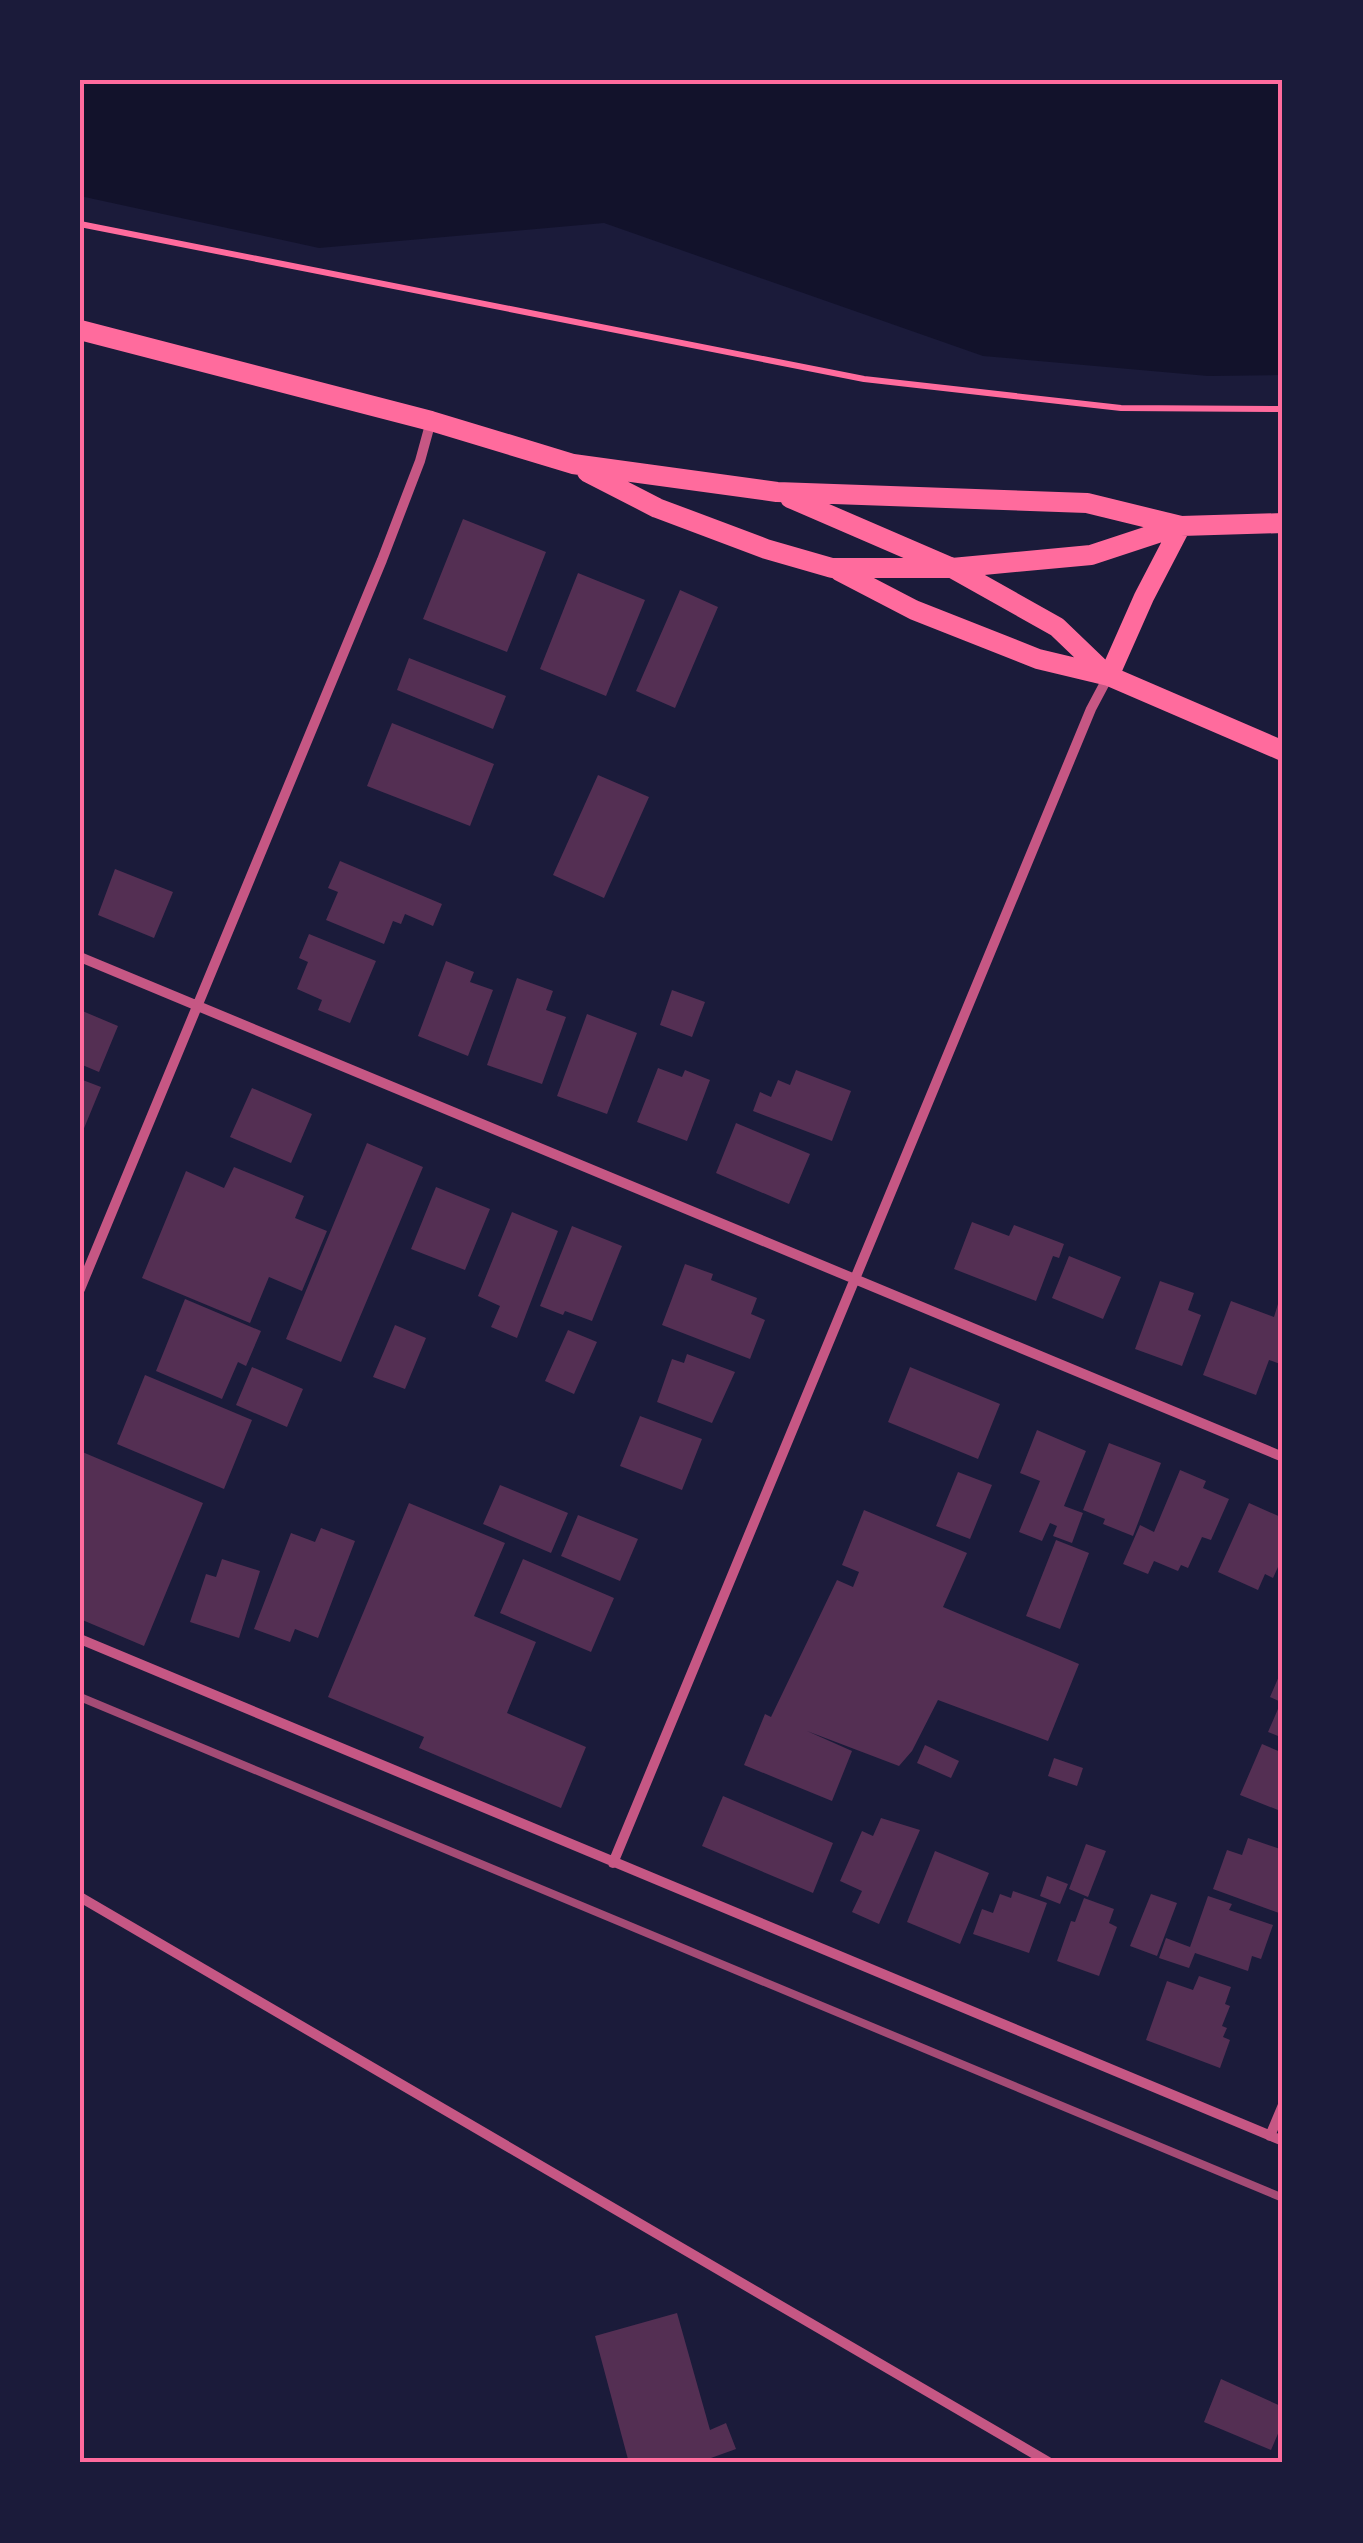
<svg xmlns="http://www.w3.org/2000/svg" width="1363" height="2543" font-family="Raleway,sans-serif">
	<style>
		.water { fill: #12122b }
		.building { fill: #542f53 }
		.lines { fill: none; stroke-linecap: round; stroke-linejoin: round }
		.path { stroke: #ff6b9d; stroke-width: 6 }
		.minor { stroke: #c65784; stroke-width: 10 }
		.secondary { stroke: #ff6b9d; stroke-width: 20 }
		.rail { stroke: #a44b75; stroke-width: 8 }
		.neatline { fill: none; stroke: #ff6b9d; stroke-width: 4 }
	</style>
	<rect width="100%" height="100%" fill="#1b1b3a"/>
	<path class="water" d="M80,80H1283V375L1208,376L983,356L604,223L319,248L80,196Z"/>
	<path class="building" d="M463,519L546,552L507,652L423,619Z
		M578,573L645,600L606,696L540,669Z
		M680,590L718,607L675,708L636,691Z
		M409,658L506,696L493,729L397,690Z
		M392,723L494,764L470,826L367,786Z
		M598,775L649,797L604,898L553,875Z
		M340,861L442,904L433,926L405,914L401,924L393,921L384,944L326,920L338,892L328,888Z
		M115,869L173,892L154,938L98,915Z
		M309,934L376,961L350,1023L318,1010L322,1000L297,989L308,962L299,958Z
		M446,961L474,972L470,982L493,990L468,1056L418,1036Z
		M517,978L553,991L546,1010L566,1017L542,1084L487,1065Z
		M672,990L705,1002L692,1037L660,1025Z
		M80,1010L118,1026L99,1072L80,1064Z
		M587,1014L637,1033L607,1114L557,1096Z
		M658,1068L682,1077L685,1070L710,1080L687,1141L637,1122Z
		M796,1070L851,1091L832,1141L753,1111L760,1092L771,1097L778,1080L790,1085Z
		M80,1079L101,1087L80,1138Z
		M252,1088L312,1114L291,1163L230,1137Z
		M736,1123L810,1154L789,1204L716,1173Z
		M367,1143L423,1167L341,1362L286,1339Z
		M234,1167L304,1196L295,1218L327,1231L302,1291L269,1277L250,1323L142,1278L186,1171L224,1188Z
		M436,1187L490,1209L465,1270L411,1249Z
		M512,1212L558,1231L517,1338L491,1327L500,1306L478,1296Z
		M972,1222L1009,1236L1014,1225L1064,1244L1059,1258L1053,1256L1036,1301L954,1269Z
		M572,1226L622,1246L592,1321L565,1311L563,1315L540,1306Z
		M1069,1256L1121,1277L1103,1319L1052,1298Z
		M685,1264L713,1274L711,1280L757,1298L751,1314L765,1320L750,1359L662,1325Z
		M1160,1281L1194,1293L1188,1310L1201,1315L1182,1366L1135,1349Z
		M185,1299L261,1331L246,1366L238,1362L222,1399L156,1371Z
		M1231,1301L1274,1317L1278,1304L1283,1306V1365L1269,1360L1256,1395L1203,1375Z
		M395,1325L426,1338L405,1389L373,1377Z
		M568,1330L597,1342L574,1394L545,1381Z
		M687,1354L735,1372L712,1423L657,1402L672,1359L684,1363Z
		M252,1367L303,1389L287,1427L236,1405Z
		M910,1367L1000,1404L978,1459L888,1422Z
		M145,1375L252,1420L224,1489L117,1444Z
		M640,1416L702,1439L682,1490L620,1466Z
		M1037,1430L1086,1451L1064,1506L1083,1513L1072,1543L1053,1536L1057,1526L1050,1523L1042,1541L1019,1532L1040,1481L1020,1473Z
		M1109,1443L1161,1463L1133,1536L1103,1524L1105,1519L1083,1510Z
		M80,1451L203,1503L144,1646L80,1619Z
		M1180,1470L1206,1481L1203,1488L1229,1499L1211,1540L1202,1537L1188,1568L1181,1565L1178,1571L1154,1561L1148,1574L1123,1564L1140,1525L1154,1532Z
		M958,1472L992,1485L970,1539L936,1526Z
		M500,1485L568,1513L551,1553L483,1524Z
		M409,1503L505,1543L474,1616L536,1642L507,1713L586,1747L561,1808L419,1748L424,1737L328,1697Z
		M1249,1503L1283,1518V1556L1273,1578L1265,1574L1258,1590L1218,1572Z
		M864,1510L967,1553L943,1607L1079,1664L1048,1741L938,1700L912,1751L899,1766L807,1731L852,1751L832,1801L744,1765L765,1714L771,1717L837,1580L853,1587L859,1572L842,1565Z
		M578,1515L638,1539L620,1581L561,1556Z
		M321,1528L355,1541L318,1638L295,1629L290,1642L254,1629L291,1533L315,1542Z
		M1056,1540L1089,1553L1060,1629L1026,1616Z
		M222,1559L260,1571L239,1638L190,1622L206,1574L216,1577Z
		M523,1559L614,1598L591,1652L500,1613Z
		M1283,1667V1738L1268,1732L1281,1702L1270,1697Z
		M1262,1744L1283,1753V1812L1240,1795Z
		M925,1745L959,1761L951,1778L917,1763Z
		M1054,1758L1083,1768L1077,1786L1048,1776Z
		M723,1796L833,1843L813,1893L702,1846Z
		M881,1818L920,1830L879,1924L852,1912L862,1891L840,1881L862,1831L873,1836Z
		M1248,1838L1283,1850V1902L1279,1913L1213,1889L1227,1850L1242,1855Z
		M1086,1844L1106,1851L1088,1897L1069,1889Z
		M935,1851L989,1873L960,1944L907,1922Z
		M1047,1876L1068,1884L1060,1904L1040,1896Z
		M1013,1891L1047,1903L1029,1953L973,1934L982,1909L993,1913L1000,1894L1011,1898Z
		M1151,1894L1177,1903L1157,1956L1130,1946Z
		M1208,1896L1232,1904L1229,1910L1273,1925L1261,1959L1252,1956L1248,1971L1195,1953L1189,1968L1159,1958L1166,1938L1190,1947Z
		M1084,1898L1114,1909L1109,1923L1117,1927L1099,1976L1057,1961L1071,1921L1075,1922Z
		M1199,1976L1231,1987L1225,2004L1230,2006L1222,2026L1227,2028L1223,2037L1230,2040L1220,2068L1146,2040L1167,1981L1193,1990Z
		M677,2313L710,2430L726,2423L736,2449L697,2463H629L595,2336Z
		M1221,2379L1283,2407V2422L1271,2450L1204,2422Z"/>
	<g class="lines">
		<path class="path" d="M80,224L864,379L1121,408L1283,409"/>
		<path class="minor" d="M80,957L1283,1457
			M80,1289L382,560L420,461L431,421
			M80,1639L1283,2141
			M613,1863L1091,709L1108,677
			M80,1897L1050,2463
			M1270,2136L1283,2105"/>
		<path class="secondary" d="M80,330L431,421L573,464L777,492L1087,503L1181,526L1283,523
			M587,472L657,508L766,549L832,568H952L1091,555L1179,526
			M790,498L952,568L1057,627L1107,675
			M839,571L914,610L1038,659L1109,676L1283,751
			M1109,676L1144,597L1181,526"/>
		<path class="rail" d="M80,1697L1283,2198"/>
	</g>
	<rect width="1363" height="2543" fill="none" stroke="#1b1b3a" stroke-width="165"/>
	<rect x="82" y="82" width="1198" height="2378" class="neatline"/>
</svg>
